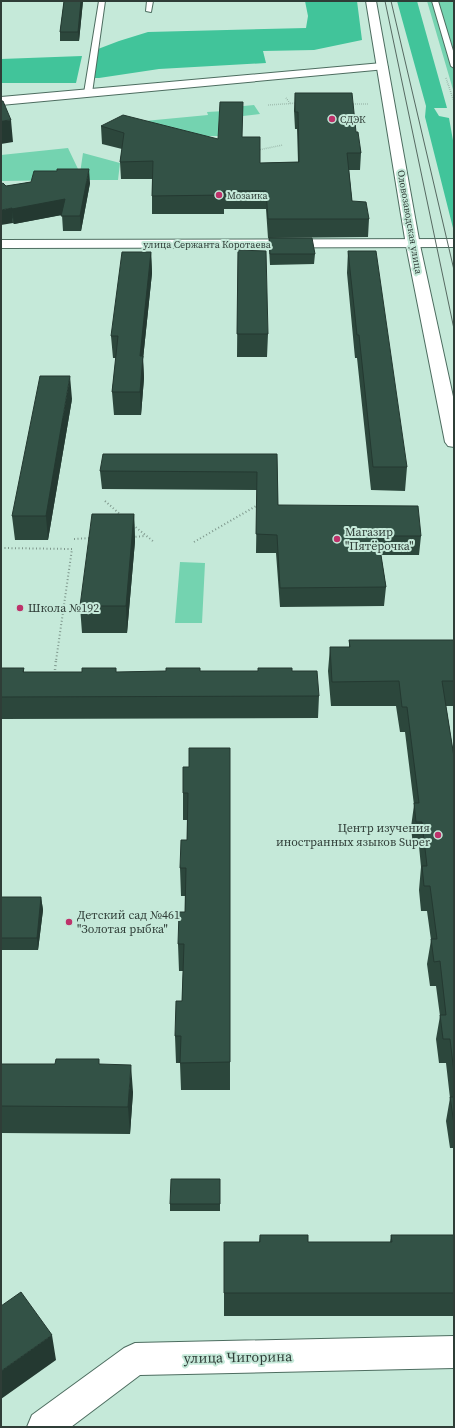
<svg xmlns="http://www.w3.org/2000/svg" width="455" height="1428" font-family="'Source Serif 4',serif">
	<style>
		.green { fill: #74d3b0 }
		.forest { fill: #41c49a }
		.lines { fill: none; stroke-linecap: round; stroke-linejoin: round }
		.service-casing { stroke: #4d6d60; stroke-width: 2 }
		.minor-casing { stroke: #4d6d60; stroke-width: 2 }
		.tertiary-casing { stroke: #4d6d60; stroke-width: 2 }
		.path-far2 { stroke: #7e978c; stroke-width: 1.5; stroke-dasharray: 0.5 1.5; stroke-linecap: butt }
		.path-far1 { stroke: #7e978c; stroke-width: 2; stroke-dasharray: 1 2.5; stroke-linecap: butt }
		.path { stroke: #7e978c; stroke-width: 2.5; stroke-dasharray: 1 3; stroke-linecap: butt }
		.service { fill: #fff; fill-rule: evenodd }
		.minor { fill: #fff; fill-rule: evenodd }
		.tertiary { fill: #fff; fill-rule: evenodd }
		.tram { stroke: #566961; stroke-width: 1 }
		.wall { fill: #2c473c }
		.shaded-wall { fill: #243931 }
		.building { fill: #335246; stroke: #243931 }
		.poi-dot { fill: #bd326a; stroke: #c5e9d9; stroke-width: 1.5 }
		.labels { text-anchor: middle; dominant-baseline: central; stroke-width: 4; stroke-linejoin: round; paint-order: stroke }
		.far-poi-label { font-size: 10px; fill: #2f3d37; stroke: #c5e9d9; text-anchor: start }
		.far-street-label { font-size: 10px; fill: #2f3d37; stroke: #c5e9d9 }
		.poi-label { font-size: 12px; fill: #2f3d37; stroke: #c5e9d9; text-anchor: start }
		.near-street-label { font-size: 14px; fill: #2f3d37; stroke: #c5e9d9 }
	</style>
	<rect width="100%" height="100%" fill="#c5e9d9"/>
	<path class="green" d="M427,1H454V93Z
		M254,105L260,114L243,116V118H219L218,136H191L134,122L208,115L207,112L225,111L224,108Z
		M68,148L78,169L76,180L1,181V155Z
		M83,153L120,163L118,180H79Z
		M180,562L205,563L202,623H175Z"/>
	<path class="forest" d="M305,1H357L362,40L314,50L263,51L266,63L159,69L99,78H86L98,49L119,41L148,32L306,28L308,16Z
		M397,1H417L447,108H434L439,116L449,118L454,146V232L425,117L426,106Z
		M82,56L76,83H1V59Z"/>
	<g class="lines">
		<defs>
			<path id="service" d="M99,1H105L92,93L88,95L84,93Z
				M147,1H153L151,12L146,11Z
				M432,1H438L454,54V68L451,66Z"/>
			<path id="minor" d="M382,63L386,65L388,67L386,69L1,105V97Z
				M454,239V247L1,248V240Z
				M454,1336V1368L140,1375L71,1427H27L32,1415L124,1348L135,1343Z"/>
			<path id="tertiary" d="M366,1H376L420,245L454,401V447L448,446L445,442L406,245Z"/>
		</defs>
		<use href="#service" class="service-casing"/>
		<use href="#minor" class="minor-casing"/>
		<use href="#tertiary" class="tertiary-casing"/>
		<path class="path-far2" d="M446,78L454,102
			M286,98L290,103
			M351,104H369
			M268,105L298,103
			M258,150L283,145"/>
		<path class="path-far1" d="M105,501L121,515
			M133,525L154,542
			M132,537L145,536
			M74,539L91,538
			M194,542L258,505
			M1,548L72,549L56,661"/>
		<path class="path" d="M55,670L56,660"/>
		<use href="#service" class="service"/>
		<use href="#minor" class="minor"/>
		<use href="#tertiary" class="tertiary"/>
		<path class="tram" d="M385,1L454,329
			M391,1L454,270"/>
	</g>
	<path class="wall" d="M64,1H83L79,41H60V32Z
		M295,93L356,132L361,153L360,170H349L352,201L369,219L368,237L268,238L266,209H224V214H152V179H121L120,162L122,149L102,144L101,126L218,139L242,137L260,163L298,162L297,129H295L294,110Z
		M31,182L90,183L81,231H63L62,215L14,224L13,223L6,186Z
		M269,238L315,254L314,264L270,265L269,249Z
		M238,250L268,334L267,357H237Z
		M348,251L407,467L405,491L371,490L357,358H355L347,273Z
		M151,252L152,273L143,359L144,378L141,415H114L112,392L116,358H113L111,336Z
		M72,399L48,540H15L12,516Z
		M277,454L278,505L421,536L419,555H381L386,587L384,606L280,607L276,553H256L257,490L102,489L100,471Z
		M134,514L135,541L127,633H82L80,606Z
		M349,640H454V706H446L454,757V1148H450L446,1121L450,1098L446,1063H439L436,1039L440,1016L436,986H430L427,964L431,940L427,911H421L419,890L421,867L419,846H413L411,827L414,805L405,732H400L396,706H331L328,671L330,647H349Z
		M1,668H24V672H82L116,668V672L258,671H292L319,696L318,718L1,719Z
		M230,748V1090H181L180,1063H176L175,1036L182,1001L183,971H179L178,944L185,912V896H181L180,868L187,840V820H183V793L189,767Z
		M1,897H41L43,910L38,950H1Z
		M1,1064H100L133,1092L130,1134L1,1133Z
		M220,1179V1211H170V1204Z
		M260,1235L308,1242H390L391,1235H454V1316H224V1242H259Z"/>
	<path class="shaded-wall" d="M81,1H83L79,41L78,32Z
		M11,120L13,142L1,144V121Z
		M89,169L90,183L81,231L80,216Z
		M65,199L66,214L14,224L12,209Z
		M12,208L13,223L1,225V210Z
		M151,252L152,273L143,359L144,378L141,415L140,392V356Z
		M70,376L72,399L48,540L46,516Z
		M134,514L135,541L127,633L126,606Z
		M41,897L43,910L38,950L37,938Z
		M131,1065L133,1092L130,1134L128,1107Z
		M52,1335L56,1360L1,1399V1371Z"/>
	<path class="building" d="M64,1H81L78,32H60Z
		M295,93H352L356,132H358L361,153H347L352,201L366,202L369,219H268L266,191H224V195L152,196L153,161L120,162L124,133L101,126L123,115L218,139L220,102H243L242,137H260V163L299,162L298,112H295Z
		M1,101H3L11,120L1,121Z
		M57,169H89L80,216H61L65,199L12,209V208L1,210V184L3,183L6,186L31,182L34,171H57Z
		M269,238H312L315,254H270Z
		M238,250L266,251L268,334H237Z
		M348,251H376L407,467H373L359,335H357Z
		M122,252H151L140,356H143L140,392H112L118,336H111Z
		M40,376H70L46,516H12Z
		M103,454H277L278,505L418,506L421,536H378L386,587L280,588L277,535L256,534L257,472L100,471Z
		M92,514H134L126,606H80Z
		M349,640H454V681H442L454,757V1073L450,1039H443L440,1015H446L440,961L434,962L431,939H437L430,886H424L422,866H427L422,822H416L414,803H419L407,707H402L399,681L332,682L330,647H350Z
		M1,668H24L23,672H82V668H116V672L166,671V668H200V671H258V668H292V671H317L319,696L1,697Z
		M189,748H230V1062L180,1063L181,1036H175L176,1001H182L184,944H178L179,912H185L186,868H180L181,840H187L188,793H183V767H189Z
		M1,897H41L37,938H1Z
		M56,1059H99V1064L131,1065L128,1107L1,1106V1064H55Z
		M450,1097H454V1124Z
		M171,1179H220V1204H170Z
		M260,1235H308V1242H392L391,1235H454V1293H224V1242H260Z
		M21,1292L52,1335L1,1371V1306Z"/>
	<g class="poi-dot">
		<circle cx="332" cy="119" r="4"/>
		<circle cx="219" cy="195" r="4"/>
		<circle cx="337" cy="539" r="4"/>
		<circle cx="20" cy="608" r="4"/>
		<circle cx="438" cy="835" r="4"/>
		<circle cx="69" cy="922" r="4"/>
	</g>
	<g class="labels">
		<g class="far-poi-label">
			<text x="340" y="119">СДЭК</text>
			<text x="227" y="195">Мозаика</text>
		</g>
		<g class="far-street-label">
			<text transform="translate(410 222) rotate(80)">Оловозаводская улица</text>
			<text x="207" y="244">улица Сержанта Коротаева</text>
		</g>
		<g class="poi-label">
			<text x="345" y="532">Магазир<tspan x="345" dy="14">"Пятёрочка"</tspan></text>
			<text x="28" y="608">Школа №192</text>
			<text x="430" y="828" text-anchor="end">Центр изучения<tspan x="430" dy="14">иностранных языков Super</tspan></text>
			<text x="77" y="915">Детский сад №461<tspan x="77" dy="14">"Золотая рыбка"</tspan></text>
		</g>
		<g class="near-street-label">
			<text transform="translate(238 1357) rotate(-1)">улица Чигорина</text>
		</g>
	</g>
	<rect width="455" height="1428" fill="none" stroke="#2f3d37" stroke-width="4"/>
</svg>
